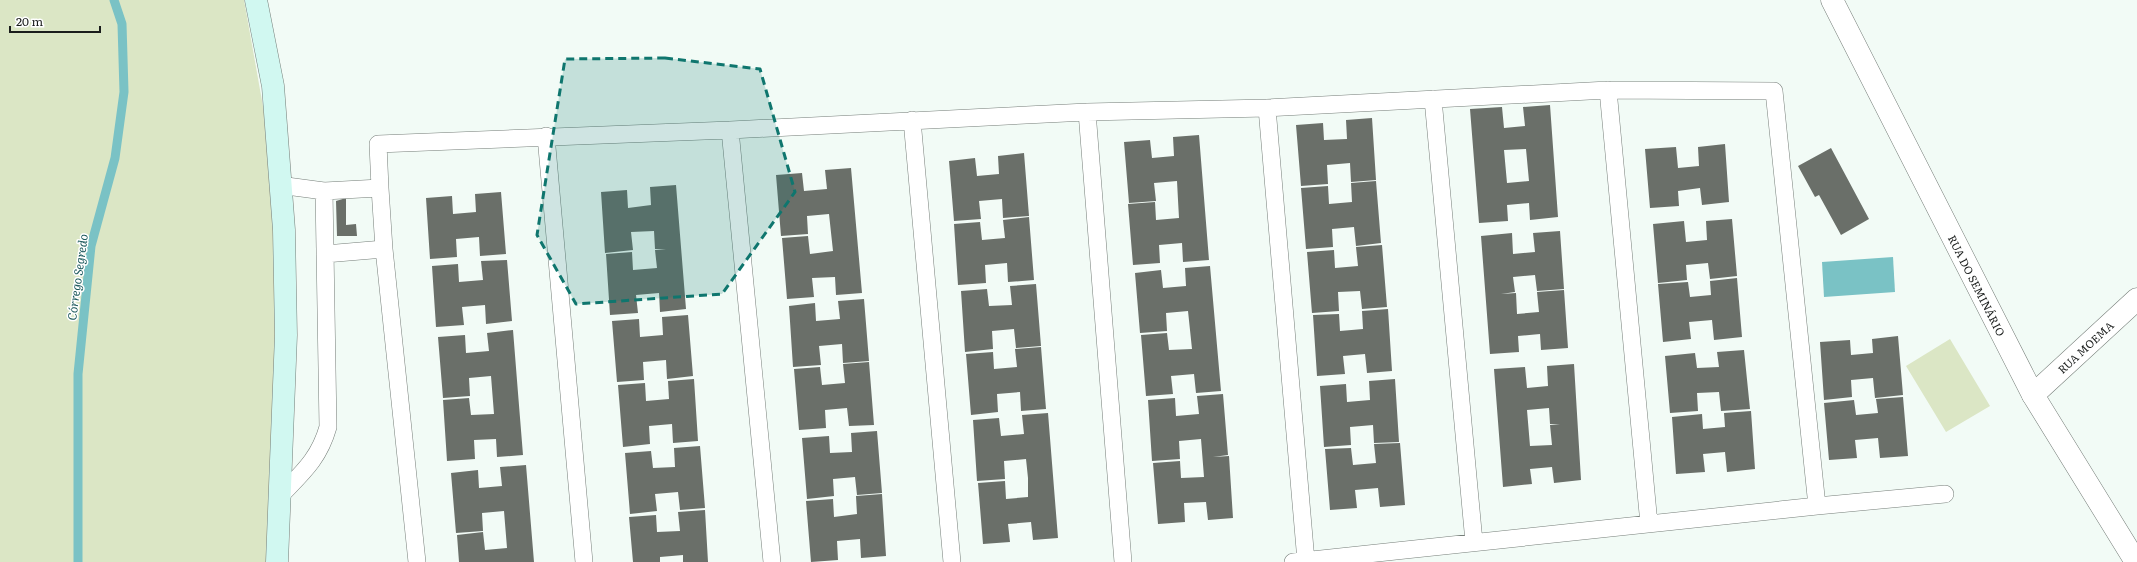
<svg xmlns="http://www.w3.org/2000/svg" width="2137" height="562" font-family="Literata,serif">
	<style>
		.green { fill: #dbe6c5 }
		.water { fill: #7ac2c5 }
		.lines { fill: none; stroke-linecap: round; stroke-linejoin: round }
		.stream { stroke: #7ac2c5; stroke-width: 9 }
		.building { fill: #6a6f69; fill-rule: evenodd }
		.service-casing { stroke: #767e79; stroke-width: 18 }
		.minor-casing { stroke: #767e79; stroke-width: 23 }
		.tertiary-casing { stroke: #767e79; stroke-width: 23 }
		.secondary-casing { stroke: #767e79; stroke-width: 23 }
		.service { stroke: #fff; stroke-width: 17 }
		.minor { stroke: #fff; stroke-width: 22 }
		.tertiary { stroke: #fff; stroke-width: 22 }
		.secondary { stroke: #d1f8f1; stroke-width: 22 }
		.marked { fill: #0f766e; fill-opacity: 0.2; stroke: #0f766e; stroke-width: 3; stroke-dasharray: 8 5; stroke-linejoin: round }
		.labels { text-anchor: middle; dominant-baseline: central; stroke-width: 3; stroke-linejoin: round; paint-order: stroke }
		.street-label { font-size: 11px; fill: #1a1d1c; stroke: #fff }
		.water-label { font-size: 12px; font-style: italic; fill: #1c595c; stroke: #fff }
	</style>
	<rect width="100%" height="100%" fill="#f2fbf6"/>
	<path class="green" d="M0,0H244L264,112L274,223L276,324L269,562H0Z
		M1950,339L1990,406L1946,432L1906,366Z"/>
	<path class="water" d="M1893,257L1895,292L1824,297L1822,262Z"/>
	<g class="lines">
		<path class="stream" d="M78,562V374L91,246L115,158L124,92L122,24L114,0"/>
	</g>
	<path class="building" d="M1550,105L1558,217L1530,220L1529,203L1507,205L1508,221L1479,223L1470,109L1502,107L1504,128L1525,126L1523,107ZM1526,149L1529,181L1507,183L1504,150Z
		M1372,118L1376,180L1351,182L1350,163L1327,165L1328,184L1301,186L1296,125L1323,123L1324,140L1347,139L1346,120Z
		M1199,135L1209,260L1183,262L1182,243L1159,245L1160,263L1133,265L1128,204L1155,202L1156,220L1179,218L1178,200L1177,181L1154,183L1156,201L1129,203L1124,142L1150,140L1152,158L1174,156L1173,137Z
		M1725,144L1729,202L1702,205L1700,188L1678,191L1679,206L1650,208L1645,149L1676,147L1678,168L1699,166L1698,147Z
		M1831,148L1869,219L1841,235L1819,195L1815,197L1798,166Z
		M1024,153L1029,216L1003,218L1002,199L979,201L981,219L954,221L949,161L975,158L977,176L999,174L998,156Z
		M851,168L862,293L836,295L835,277L812,278L814,297L787,299L782,238L808,236L810,254L833,251L829,214L807,216L808,234L781,236L776,175L802,173L804,191L827,189L825,170Z
		M1376,181L1381,243L1356,246L1354,227L1332,229L1333,247L1306,249L1301,188L1328,186L1329,204L1352,202L1351,183Z
		M676,185L686,309L660,312L659,293L636,295L638,313L610,315L606,254L632,252L633,270L657,268L655,250L666,249H655L654,231L631,232L633,250L605,253L601,192L627,190L628,208L651,205L650,187Z
		M501,192L506,254L480,256L479,237L456,239L457,257L430,259L426,198L452,196L453,214L476,212L475,194Z
		M346,198V225L356,224L357,236H337L336,201Z
		M1029,217L1034,280L1008,282L1007,263L985,265L986,283L958,285L954,224L980,222L982,240L1005,238L1003,220Z
		M1732,219L1737,276L1710,279L1708,263L1686,265L1687,280L1658,283L1653,224L1684,221L1686,242L1707,240L1706,221Z
		M1560,231L1564,289L1537,291L1535,275L1513,277L1515,292L1501,294L1516,293L1517,314L1539,312L1537,292L1564,290L1568,348L1541,350L1540,334L1518,336L1519,352L1490,354L1481,236L1512,233L1513,254L1535,252L1533,233Z
		M1382,245L1387,307L1362,309L1360,291L1338,292L1339,311L1312,313L1307,252L1334,250L1335,268L1358,266L1356,247Z
		M507,260L512,321L486,324L485,305L462,307L464,325L436,327L432,266L458,264L459,282L483,280L481,261Z
		M1210,266L1221,391L1196,393L1194,374L1171,376L1173,394L1146,396L1141,335L1167,333L1169,350L1192,349L1188,311L1166,313L1167,331L1140,333L1135,273L1161,270L1163,288L1186,286L1185,268Z
		M1737,278L1742,337L1714,340L1712,320L1689,322L1691,339L1663,342L1658,284L1688,282L1690,297L1711,295L1710,281Z
		M1036,284L1041,346L1016,348L1014,329L992,331L993,349L965,352L961,291L987,289L989,306L1012,305L1010,286Z
		M864,299L869,361L843,363L842,344L819,346L821,365L793,367L789,306L815,303L816,321L840,319L838,301Z
		M1388,309L1392,371L1367,373L1365,354L1343,356L1345,374L1317,376L1313,315L1339,314L1340,331L1363,329L1362,311Z
		M688,315L693,376L667,379L666,360L643,362L644,380L617,382L612,321L639,319L640,337L663,335L662,317Z
		M513,330L518,393H508H518L523,455L497,457L496,439L474,440L475,459L447,461L443,400L469,398L471,415L494,414L491,376L469,378L470,396L443,398L438,337L465,335L466,353L489,351L487,333Z
		M1898,336L1903,395L1875,398L1873,378L1851,380L1852,397L1824,400L1820,342L1850,340L1851,355L1873,353L1872,339Z
		M1041,347L1046,409L1021,411L1020,392L997,394L998,412L971,415L966,354L993,352L994,369L1017,367L1015,349Z
		M1744,350L1750,409L1721,411L1719,392L1697,393L1698,411L1670,413L1665,356L1695,353L1697,368L1719,367L1717,352Z
		M869,362L874,425L849,426L847,408L825,410L826,428L799,430L794,369L820,367L822,385L845,383L843,364Z
		M1574,364L1581,480L1554,483L1552,467L1530,469L1532,484L1503,487L1494,369L1525,367L1527,388L1548,386L1547,366ZM1549,408L1550,424H1560L1550,425L1552,445L1530,446L1527,410Z
		M694,379L698,441L673,443L672,424L649,426L650,444L623,447L618,385L645,383L646,401L669,399L668,381Z
		M1395,379L1399,442L1374,443L1373,425L1350,427L1351,445L1324,447L1320,386L1346,384L1347,402L1370,400L1369,381Z
		M1223,394L1228,455L1213,457L1229,456L1233,518L1208,520L1206,502L1184,503L1185,522L1158,524L1153,463L1180,461L1181,478L1204,477L1201,439L1179,441L1180,459L1152,461L1148,400L1175,398L1176,416L1199,414L1197,396Z
		M1903,397L1908,456L1880,458L1878,438L1855,440L1857,458L1829,460L1824,403L1854,400L1856,415L1878,413L1876,399Z
		M1751,411L1755,469L1727,472L1725,452L1703,454L1705,472L1676,474L1672,417L1702,414L1703,429L1725,427L1724,413Z
		M1048,413L1058,538L1033,540L1031,522L1008,524L1010,542L983,544L978,483L1005,481L1006,499L1028,497V478L1026,459L1004,461L1005,479L977,481L973,420L999,418L1001,436L1024,434L1022,415Z
		M877,431L882,493L857,495L855,477L833,479L834,496L807,499L802,438L829,436L830,453L852,452L851,433Z
		M1400,443L1405,505L1380,507L1378,488L1355,490L1357,508L1330,510L1325,449L1351,448L1353,465L1376,463L1374,444Z
		M700,446L705,508L680,510L678,492L655,494L657,511L630,514L625,453L651,451L653,468L675,467L674,448Z
		M526,465L534,562H459L457,535L483,532L485,550L507,548L504,511L482,513L483,531L456,533L451,473L478,470L479,488L502,486L500,467Z
		M882,494L886,556L861,558L860,539L837,541L838,560L811,562L806,501L833,499L834,517L857,514L856,496Z
		M705,510L708,562H683V555L660,557V562H633L629,517L656,515L657,532L680,531L678,512Z"/>
	<g class="lines">
		<defs>
			<path id="service" d="M1608,90L1649,524
				M1433,99L1474,542
				M1267,108L1306,561
				M1087,112L1123,562
				M912,120L952,562
				M730,130L772,562
				M546,136L584,562
				M279,185L324,191L328,427C319,459 302,473 280,496
				M380,188L378,144L730,130L1087,112L1267,108L1608,90L1774,91L1817,506L1945,494
				M324,191L380,188L384,249L325,254
				M384,249L417,562
				M1293,562L1817,506"/>
			<g id="minor">
				<path id="s1" d="M2033,395L2137,299"/>
			</g>
			<g id="tertiary">
				<path id="s2" d="M1832,0L2033,395L2136,562"/>
			</g>
			<path id="secondary" d="M256,0L273,86L284,230L286,335L277,562"/>
		</defs>
		<use href="#service" class="service-casing"/>
		<use href="#minor" class="minor-casing"/>
		<use href="#tertiary" class="tertiary-casing"/>
		<use href="#secondary" class="secondary-casing"/>
		<use href="#service" class="service"/>
		<use href="#minor" class="minor"/>
		<use href="#tertiary" class="tertiary"/>
		<use href="#secondary" class="secondary"/>
	</g>
	<path class="marked" d="M665,58L760,69L795,192L722,294L576,304L537,235L565,59Z"/>
	<g class="labels">
		<g class="street-label">
			<text stroke="none"><textPath href="#s2" startOffset="320">RUA DO SEMINÁRIO</textPath></text>
			<text stroke="none"><textPath href="#s1" startOffset="71">RUA MOEMA</textPath></text>
		</g>
		<g class="water-label">
			<text transform="translate(77 277) rotate(-82)">Córrego Segredo</text>
		</g>
	</g>
	<path d="M10 26v6h90v-6" fill="none" stroke="#1a1d1c" stroke-width="2"/>
	<text x="16" y="26" font-size="12" fill="#1a1d1c" stroke="#ffffff" stroke-width="3" paint-order="stroke">20 m</text>
</svg>
